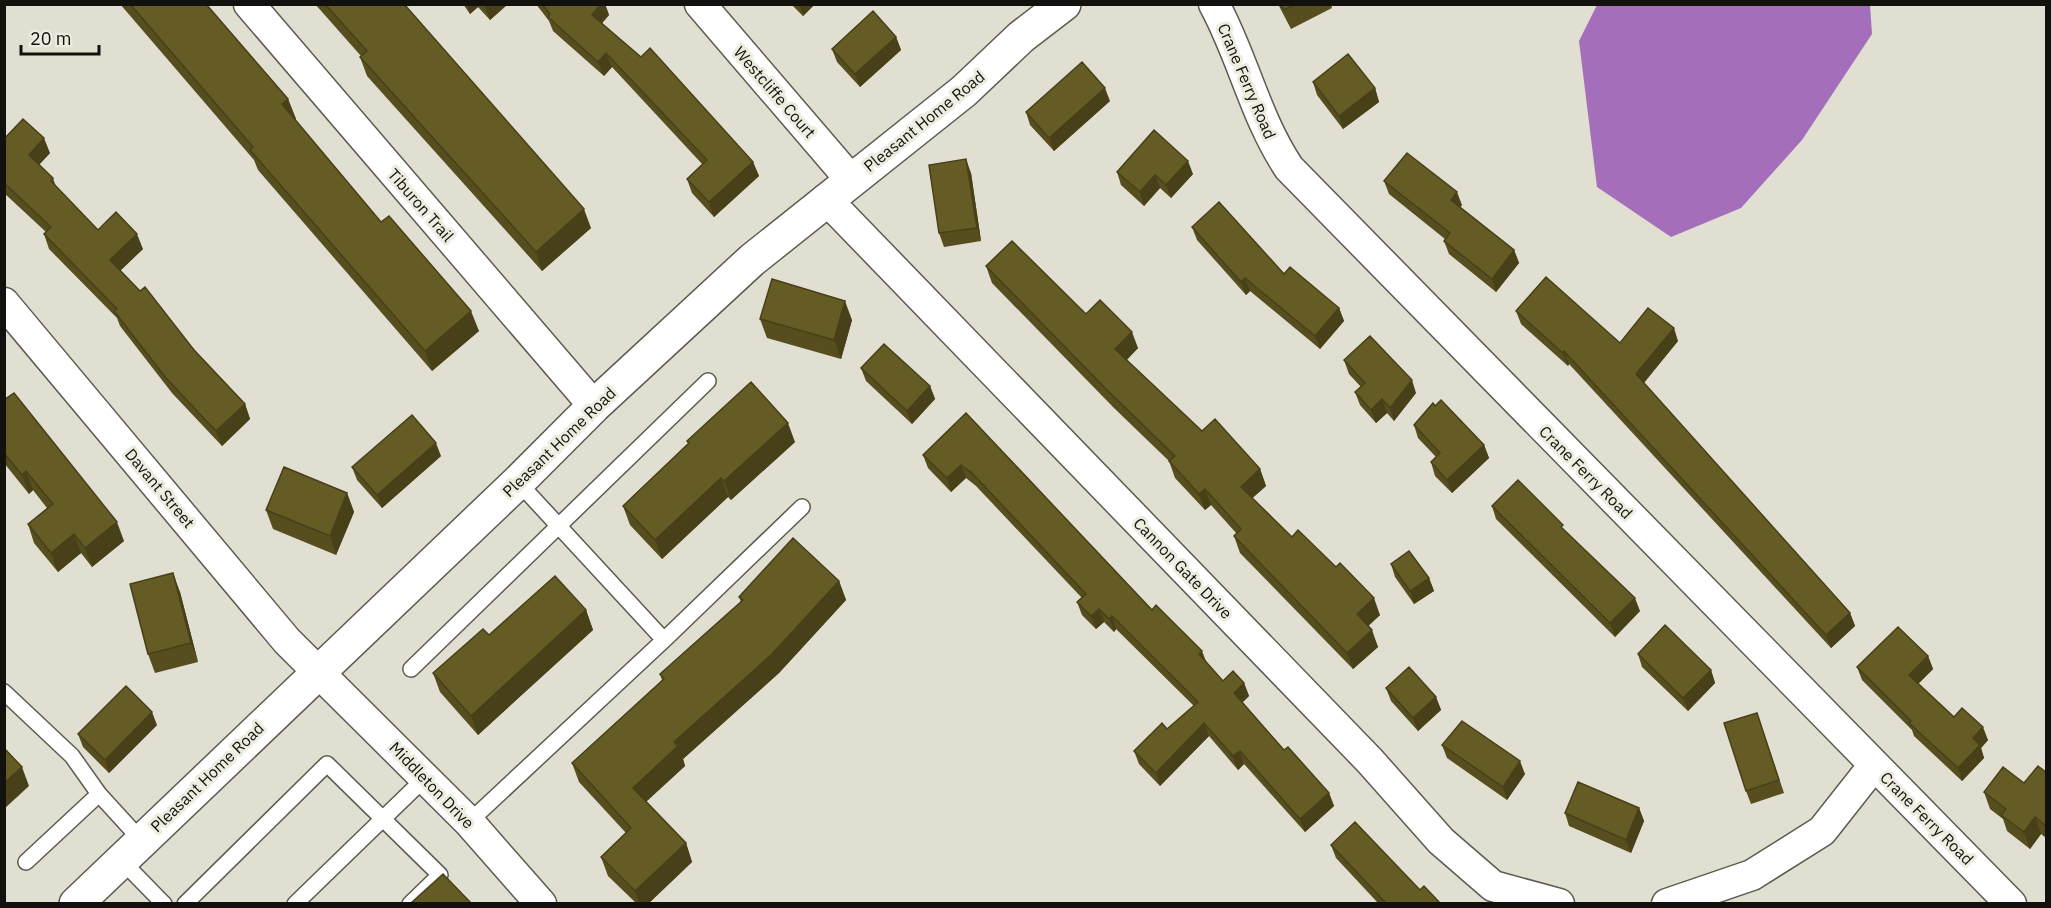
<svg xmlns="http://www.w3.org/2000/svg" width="2051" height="908" font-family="'IBM Plex Sans',sans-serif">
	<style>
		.water { fill: #a46ebb }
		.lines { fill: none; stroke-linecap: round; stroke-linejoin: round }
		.lane-casing { stroke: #5d5b50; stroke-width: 18 }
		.street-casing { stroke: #5d5b50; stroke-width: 33 }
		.secondary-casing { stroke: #5d5b50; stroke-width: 36 }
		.lane { stroke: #fff; stroke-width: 15 }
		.street { stroke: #fff; stroke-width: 30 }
		.secondary { stroke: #fff; stroke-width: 33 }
		.wall { fill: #574e1f }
		.shaded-wall { fill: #474019 }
		.building { fill: #655b24; stroke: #474019; stroke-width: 1.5 }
		.labels { text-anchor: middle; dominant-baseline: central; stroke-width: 6; stroke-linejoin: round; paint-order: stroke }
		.street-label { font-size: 16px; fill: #12110d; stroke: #eeecdf }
	</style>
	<rect width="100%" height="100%" fill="#e1dfd2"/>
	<path class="water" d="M1597,5H1870L1872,34L1802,140L1741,208L1671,237L1597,187L1579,41Z"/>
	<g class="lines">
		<defs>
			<path id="lane" d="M518,482L664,640L802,507
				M411,669L708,381
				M4,692L72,756L99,794
				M469,822L664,640
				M121,860L164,904
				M26,862L99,794L141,840
				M185,904L327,764L440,875L410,904
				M295,904L425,778"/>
			<path id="street" d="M249,4L594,406
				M700,4L851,180
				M1214,4C1243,57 1255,117 1289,168L2011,904
				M826,199L1370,761L1441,841L1493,886L1559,904
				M4,303L287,641L469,822L541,904
				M1667,904L1752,875L1822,831L1874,765"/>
			<path id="secondary" d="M76,904L518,482L594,406L752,260L964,91L1021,37L1064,4"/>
		</defs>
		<use href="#lane" class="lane-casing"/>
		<use href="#street" class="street-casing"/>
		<use href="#secondary" class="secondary-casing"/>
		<use href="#lane" class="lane"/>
		<use href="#street" class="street"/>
		<use href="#secondary" class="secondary"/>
	</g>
	<path class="wall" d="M120,4H206L288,99L296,119L295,120L381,222L479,331L432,371L258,170L254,160Z
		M315,4H404L591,228L542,271L367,76L360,57L361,56Z
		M463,4H508L490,20L478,7L470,14Z
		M536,4H605L609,15L602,23L753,162L759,176L714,217L692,193L687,179L703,165L612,67L604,76L553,31L549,21Z
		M791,4H815L803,16Z
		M1278,4H1331L1332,8L1291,29Z
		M896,37L901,50L860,87L837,62L832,49Z
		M1313,82L1375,88L1379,102L1343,129L1317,95Z
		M1110,101L1054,151L1030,125L1026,112Z
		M4,139L50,153L39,165L53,178L56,187L98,230L143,249L120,270L245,404L250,419L222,446L172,393L120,326L117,318L49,249L44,234L46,232L4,193Z
		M1117,172L1193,174L1171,198L1160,188L1144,206L1121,185Z
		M971,173L981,241L944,247L939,233Z
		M1384,181L1462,205L1460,207L1514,250L1519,263L1496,292L1449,254L1444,241L1445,239L1389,194Z
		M1192,227L1284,274L1339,308L1344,321L1320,349L1250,291L1246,295L1197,240Z
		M986,266L1086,314L1138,348L1127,360L1202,431L1260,469L1266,486L1252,498L1292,537L1380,615L1368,626L1378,647L1353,669L1240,553L1234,536L1237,534L1211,505L1205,510L1175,478L1169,461L1114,408L992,283Z
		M1516,311L1620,343L1678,341L1644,383L1850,613L1855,626L1831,648L1569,364L1568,366L1521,324Z
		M760,319L852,320L841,359L767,338Z
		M1344,360L1416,393L1394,421L1387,413L1376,423L1360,405L1355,392L1361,387L1349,374Z
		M861,368L930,386L935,399L912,424L866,381Z
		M4,400L124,541L92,567L81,553L58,572L34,543L28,524L47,508L33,490L29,494L4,463Z
		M966,413L1152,610L1207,663L1223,681L1244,683L1249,696L1242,703L1284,750L1329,793L1334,806L1305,832L1244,764L1238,770L1209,736L1160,786L1139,764L1134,751L1167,729L1194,706L1116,629L1114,632L1104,622L1096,629L1082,615L1077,602L1082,598L976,486L966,478L951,492L928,468L923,455Z
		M1414,425L1484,445L1489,458L1452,493L1435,476L1431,462L1436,457L1418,438Z
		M687,441L795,442L731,500L728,497L662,559L630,525L623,506L688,444Z
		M441,456L382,508L357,480L352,467Z
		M347,493L354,512L336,555L273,529L266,510Z
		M1492,506L1566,532L1640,611L1615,637L1496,519Z
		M1391,564L1429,578L1434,591L1414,604L1395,577Z
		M839,581L846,600L779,673L683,759L685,766L646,802L686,843L692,862L649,903H636L608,876L601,857L626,833L579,782L572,763L662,680L660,674L741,602L739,597Z
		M180,592L198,662L155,673L148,654Z
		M586,610L593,630L478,735L440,692L433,673L489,635Z
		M1638,654L1711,670L1715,683L1688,711L1642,667Z
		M1928,656L1933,669L1918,684L1954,717L1988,740L1981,748L1984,758L1962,781L1914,736L1912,730L1862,680L1857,667Z
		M1386,688L1436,697L1441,710L1418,731L1391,701Z
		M1757,713L1784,793L1751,804L1746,791Z
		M157,725L109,773L83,747L78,734Z
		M1442,745L1525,774L1507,800L1447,758Z
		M2046,772V838L2041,834L2030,849L2007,831L2003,819L1990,809L1984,792L2024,783Z
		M1639,808L1644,821L1631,853L1569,826L1565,813Z
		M1331,845L1420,890L1440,903H1378L1336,858Z"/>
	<path class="shaded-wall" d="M467,4H477L478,7L470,14Z
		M487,4H508L490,20L485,6Z
		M601,4H605L609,15L597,29L592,15Z
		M799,4H815L803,16Z
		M896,37L901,50L860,87L855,74Z
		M606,53L612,67L604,76L598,62Z
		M1105,88L1110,101L1054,151L1049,138Z
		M1375,88L1379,102L1343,129L1339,116Z
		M288,99L296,119L289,125L282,104Z
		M44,138L50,153L34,170L29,155Z
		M966,159L971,173L981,241L977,228Z
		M1188,161L1193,174L1171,198L1166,185Z
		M753,162L759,176L714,217L709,202Z
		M1155,175L1160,188L1144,206L1140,192Z
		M1457,192L1462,205L1456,213L1451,200Z
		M584,209L591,228L542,271L536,252Z
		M137,234L143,249L116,275L110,260Z
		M1514,250L1519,263L1496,292L1492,279Z
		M1245,278L1250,291L1246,295L1241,282Z
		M845,301L852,320L841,359L834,340Z
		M1339,308L1344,321L1320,349L1315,336Z
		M471,311L479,331L432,371L425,351Z
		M1674,328L1678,341L1640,387L1636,374Z
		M1132,332L1138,348L1121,365L1115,349Z
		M1564,351L1569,364L1568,366L1563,353Z
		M1412,380L1416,393L1394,421L1390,408Z
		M930,386L935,399L912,424L907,411Z
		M1382,399L1387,413L1376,423L1371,410Z
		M245,404L250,419L222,446L216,431Z
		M788,423L795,442L731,500L724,481Z
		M436,443L441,456L382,508L377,495Z
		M1484,445L1489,458L1452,493L1447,480Z
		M961,465L966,478L951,492L947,478Z
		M1260,469L1266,486L1247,503L1241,487Z
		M26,471L33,490L29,494L22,475Z
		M721,478L728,497L662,559L655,540Z
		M1205,489L1211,505L1205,510L1199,494Z
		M347,493L354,512L336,555L330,536Z
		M117,522L124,541L92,567L85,548Z
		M74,534L81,553L58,572L51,553Z
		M173,573L180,592L198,662L191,643Z
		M1429,578L1434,591L1414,604L1410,591Z
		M839,581L846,600L779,673L683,759L685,766L640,807L633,788L674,742Z
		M1374,598L1380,615L1363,631L1357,614Z
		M1635,598L1640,611L1615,637L1610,623Z
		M1099,609L1104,622L1096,629L1091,616Z
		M586,610L593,630L478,735L471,716Z
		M1850,613L1855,626L1831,648L1826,635Z
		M1112,616L1116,629L1114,632L1109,619Z
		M1372,630L1378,647L1353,669L1347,653Z
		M1202,651L1207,664L1199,654Z
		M1928,656L1933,669L1914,688L1909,675Z
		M1711,670L1715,683L1688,711L1683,698Z
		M1244,683L1249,696L1238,706L1234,693Z
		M1436,697L1441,710L1418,731L1413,718Z
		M152,712L157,725L109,773L105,760Z
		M1204,723L1209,736L1160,786L1156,773Z
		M1983,727L1988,740L1981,748L1984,758L1962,781L1958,768L1973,738Z
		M1240,751L1244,764L1238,770L1233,756Z
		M1520,761L1525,774L1507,800L1503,787Z
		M22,767L29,786L4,809V783Z
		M1329,793L1334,806L1305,832L1300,819Z
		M1639,808L1644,821L1631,853L1626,840Z
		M2035,817L2041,834L2030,849L2024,832Z
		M686,843L692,862L649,903H640L635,891Z"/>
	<path class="building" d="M130,4H206L288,99L282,104L381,222L389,216L471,311L425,351L250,150L253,147Z
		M325,4H404L584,209L536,252L360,57L367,51Z
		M542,4H601L592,15L641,57L650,48L753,162L709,202L687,179L707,160L606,53L598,62L548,17L550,14Z
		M1281,4H1296L1284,10Z
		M873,11L896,37L855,74L832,49Z
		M1348,54L1375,88L1339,116L1313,82Z
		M1082,62L1105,88L1049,138L1026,112Z
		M23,119L44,138L29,155L53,178L51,181L98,230L116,212L137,234L110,260L140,291L145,287L194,350L245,404L216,431L166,378L114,311L117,309L44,234L51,227L4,183V139Z
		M1154,130L1188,161L1166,185L1155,175L1140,192L1117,172Z
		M1407,153L1457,192L1451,200L1514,250L1492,279L1444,241L1450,233L1384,181Z
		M966,159L977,228L939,233L929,165Z
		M1219,202L1284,274L1290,267L1339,308L1315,336L1245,278L1241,282L1192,227Z
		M1012,241L1086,314L1100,300L1132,332L1115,349L1202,431L1215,419L1260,469L1241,487L1292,537L1298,530L1336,567L1340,563L1374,598L1357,614L1372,630L1347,653L1234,536L1241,529L1205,489L1199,494L1169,461L1175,456L1108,391L986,266Z
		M1546,277L1620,343L1648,308L1674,328L1636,374L1850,613L1826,635L1564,351L1563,353L1516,311Z
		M772,279L845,301L834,340L760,319Z
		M1370,336L1412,380L1390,408L1382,399L1371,410L1355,392L1365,383L1344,360Z
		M884,344L930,386L907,411L861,368Z
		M751,382L788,423L724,481L721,478L655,540L623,506L689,443L687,441Z
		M14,393L117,522L85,548L74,534L51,553L28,524L53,504L26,471L22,475L4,453V400Z
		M1441,400L1484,445L1447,480L1431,462L1440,453L1414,425L1433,403L1435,406Z
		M966,413L1152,610L1156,605L1202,651L1199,654L1223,681L1233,671L1244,683L1234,693L1284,750L1288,747L1329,793L1300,819L1240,751L1233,756L1204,723L1156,773L1134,751L1162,723L1167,729L1198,702L1112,616L1109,619L1099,609L1091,616L1077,602L1086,594L972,473L961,465L947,478L923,455Z
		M412,415L436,443L377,495L352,467Z
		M284,467L347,493L330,536L266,510Z
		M1518,480L1563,525L1561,527L1635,598L1610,623L1492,506Z
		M793,538L839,581L772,654L674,742L678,746L633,788L686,843L635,891L601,857L631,828L572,763L664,679L660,674L743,600L739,597Z
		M1409,551L1429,578L1410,591L1391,564Z
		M173,573L191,643L148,654L130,584Z
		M555,576L586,610L471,716L433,673L483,629L489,635Z
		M1665,625L1711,670L1683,698L1638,654Z
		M1898,627L1928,656L1909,675L1954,717L1962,708L1983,727L1973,738L1980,745L1958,768L1909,723L1911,721L1857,667Z
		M1409,667L1436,697L1413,718L1386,688Z
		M126,686L152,712L105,760L78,734Z
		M1757,713L1779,780L1746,791L1724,723Z
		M1462,721L1520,761L1503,787L1442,745Z
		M4,748L22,767L4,783Z
		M2038,766L2046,772V826L2035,817L2024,832L2001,815L2006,809L1984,792L2003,767L2024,783Z
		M1578,782L1639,808L1626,840L1565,813Z
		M1355,822L1420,890L1424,886L1440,903H1386L1331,845Z
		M443,874L471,903H411Z"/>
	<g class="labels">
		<g class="street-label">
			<text transform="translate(1247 81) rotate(67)">Crane Ferry Road</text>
			<text transform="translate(775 92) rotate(49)">Westcliffe Court</text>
			<text transform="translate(924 121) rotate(-39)">Pleasant Home Road</text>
			<text transform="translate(421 205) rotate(49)">Tiburon Trail</text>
			<text transform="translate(559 442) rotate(-44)">Pleasant Home Road</text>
			<text transform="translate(1586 472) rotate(45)">Crane Ferry Road</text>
			<text transform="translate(160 488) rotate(50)">Davant Street</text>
			<text transform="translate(1183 568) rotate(46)">Cannon Gate Drive</text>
			<text transform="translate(207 777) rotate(-44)">Pleasant Home Road</text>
			<text transform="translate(432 785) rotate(46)">Middleton Drive</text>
			<text transform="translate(1927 818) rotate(45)">Crane Ferry Road</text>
		</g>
	</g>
	<rect width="2051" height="908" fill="none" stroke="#12110d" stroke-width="12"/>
	<path d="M21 45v9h78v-9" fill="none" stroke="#12110d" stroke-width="3"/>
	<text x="30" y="45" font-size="18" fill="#12110d" stroke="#eeecdf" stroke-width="4.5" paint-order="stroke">20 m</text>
</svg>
